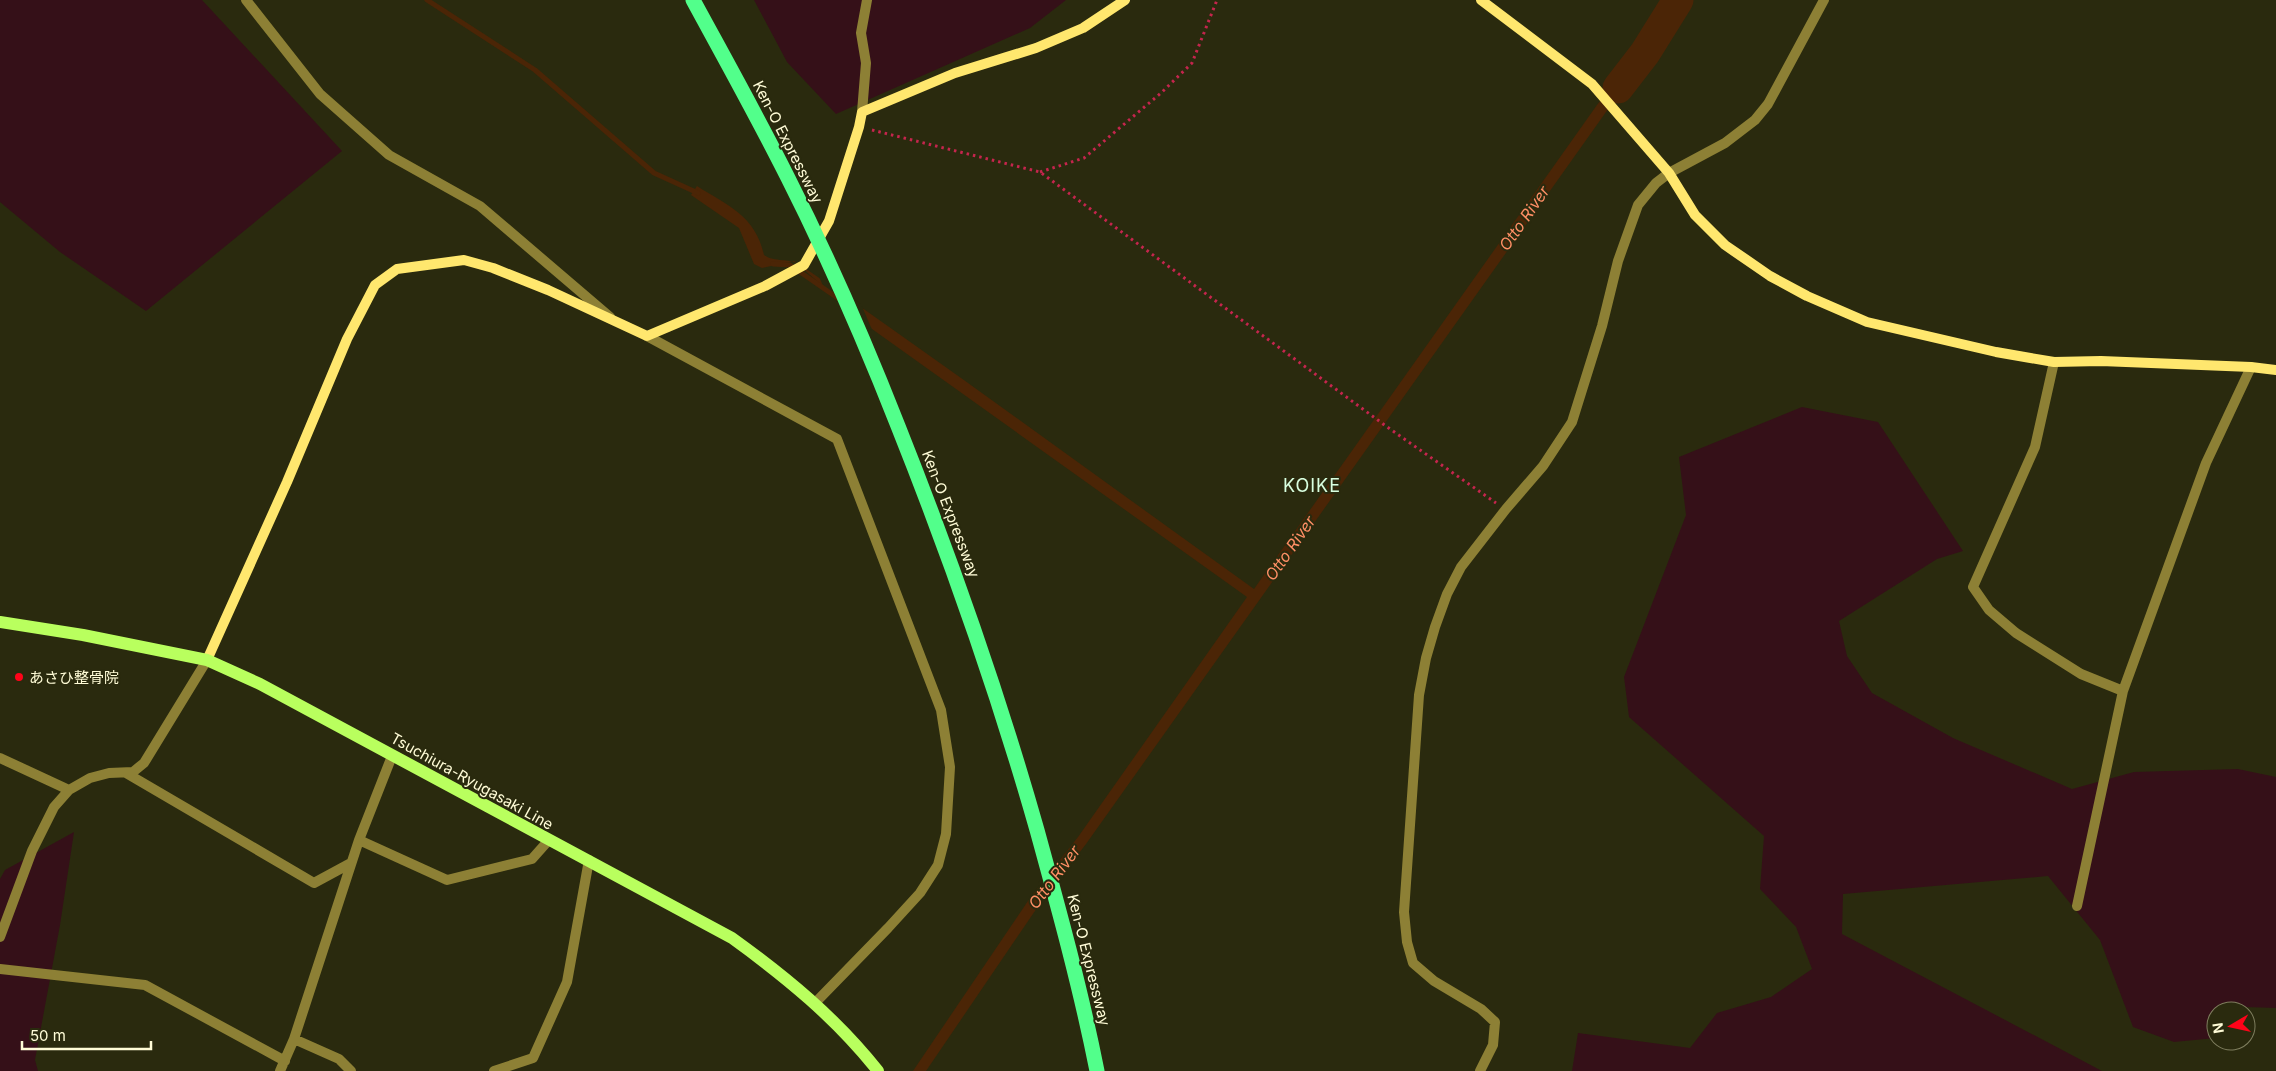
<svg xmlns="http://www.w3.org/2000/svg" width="2276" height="1071" font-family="Inter,'Noto Sans JP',sans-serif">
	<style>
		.green { fill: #351018 }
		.water { fill: #4b2506 }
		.pier { fill: #2a2a0e }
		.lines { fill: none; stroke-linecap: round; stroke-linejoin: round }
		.stream { stroke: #4b2506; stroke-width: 5 }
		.river { stroke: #4b2506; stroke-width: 31 }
		.path { stroke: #c5254d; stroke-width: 3; stroke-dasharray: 2.5 4; stroke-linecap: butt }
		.street { stroke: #8d8035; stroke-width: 10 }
		.secondary { stroke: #ffe76e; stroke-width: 10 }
		.primary { stroke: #b9ff5e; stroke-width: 12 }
		.highway-bridge { stroke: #52ff8b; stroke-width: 15 }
		.poi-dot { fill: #ff0319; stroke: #2a2a0e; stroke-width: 2 }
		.labels { text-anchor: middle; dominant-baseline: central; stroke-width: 4; stroke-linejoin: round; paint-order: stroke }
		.street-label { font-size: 15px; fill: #fffcd7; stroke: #2a2a0e }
		.poi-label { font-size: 15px; fill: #fffcd7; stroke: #2a2a0e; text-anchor: start }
		.water-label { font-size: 16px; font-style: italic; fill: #ff8f65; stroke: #2a2a0e }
		.quarter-label { font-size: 18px; letter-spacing: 1px; fill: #d9ffe0; stroke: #2a2a0e }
	</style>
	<rect width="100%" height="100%" fill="#2a2a0e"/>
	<path class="green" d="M0,0H202L342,151L146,311L60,252L0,202Z
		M754,0H1066L1030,28L836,114L787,62Z
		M1802,407L1878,422L1963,551L1937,559L1839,621L1847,656L1872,693L1953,738L2072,789L2134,772L2238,769L2276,777V1008L2245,1007L2242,1011H2216V1038L2174,1042L2133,1027L2100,940L2048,876L1843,894L1842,934L2102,1071H1572L1578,1033L1690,1048L1717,1013L1771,997L1812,969L1796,927L1760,889L1764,836L1629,717L1624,677L1686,515L1679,457Z
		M74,832L60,925L35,1060L38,1071H0V879L5,870Z"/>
	<path class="water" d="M1640,50L1649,57L1606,112L1086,844L1039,905L926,1071H913L1030,898L1078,837L1247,597L872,329L794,261L762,268L754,264L739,228L691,195L697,186C728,206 755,215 764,255C775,263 789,257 802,266C954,371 1103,481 1254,589L1597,105Z"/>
	<path class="pier" d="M818,274L861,304L873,332L825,291Z
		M1059,856L1065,876L1043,904L1038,883Z"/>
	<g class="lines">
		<path class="stream" d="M427,0L535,70L654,173L698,193
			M773,264L790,265L839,299"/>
		<path class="river" d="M1618,88L1645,53L1678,0"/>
		<path class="path" d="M872,130L1040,172L1390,429L1496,503
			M1040,172L1084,158L1161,93L1192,63L1217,0"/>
		<path class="street" d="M246,0L320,94L389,155L480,206L610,317
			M862,112L866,63L861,33L867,0
			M647,336L837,439L941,710L950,767L946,834L938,865L920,893L888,928L815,1003
			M2054,362L2035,447L1973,587L1989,610L2016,633L2081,674L2123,691
			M0,758L69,790
			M126,773L314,883L351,863
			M359,840L447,880L532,859L548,841
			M2077,906L2123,691L2206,463L2251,367
			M0,937L32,851L54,807L69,790L90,778L109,773L133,772L144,763L207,660
			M0,969L145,985L285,1061
			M294,1039L339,1059L351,1071
			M280,1071L294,1039L359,840L392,756
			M494,1071L533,1058L567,982L589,860
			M1480,1071L1493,1045L1495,1022L1481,1009L1434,981L1413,963L1407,942L1404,912L1419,695L1426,658L1435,627L1447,594L1461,567L1506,509L1543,466L1572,422L1602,326L1618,261L1638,205L1656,183L1669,173L1725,143L1755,120L1768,104L1824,0"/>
		<path class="secondary" d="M1481,0L1592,84L1669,173L1695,215L1725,245L1770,276L1807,296L1867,322L1996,352L2054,362L2101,361L2251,367L2276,370
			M207,660L287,482L347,339L375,285L397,269L464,260L493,268L548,290L647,336L765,286L804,265L829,221L859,127L862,112L955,73L1036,48L1083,28L1125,0"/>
		<path class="primary" d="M0,622L83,635L207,660L260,684L732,938C786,977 836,1018 878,1071"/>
		<path class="highway-bridge" d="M693,0C725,59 758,118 788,178C829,259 865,342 898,426C951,559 998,693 1037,830C1059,910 1081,990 1097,1071"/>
	</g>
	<circle class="poi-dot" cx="19" cy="677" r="5"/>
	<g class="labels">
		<g class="street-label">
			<text transform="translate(788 142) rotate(63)">Ken-O Expressway</text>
			<text transform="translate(951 514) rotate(69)">Ken-O Expressway</text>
			<text transform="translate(472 781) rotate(29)">Tsuchiura-Ryugasaki Line</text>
			<text transform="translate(1089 960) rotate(76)">Ken-O Expressway</text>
		</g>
		<g class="poi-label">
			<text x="29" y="677">あさひ整骨院</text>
		</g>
		<g class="water-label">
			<text transform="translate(1524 218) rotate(-55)">Otto River</text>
			<text transform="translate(1290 548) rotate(-55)">Otto River</text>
			<text transform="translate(1054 877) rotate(-53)">Otto River</text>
		</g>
		<g class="quarter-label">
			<text x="1312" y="485">KOIKE</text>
		</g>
	</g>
	<g transform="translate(2231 1026) rotate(261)"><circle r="24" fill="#2a2a0e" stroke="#7f7e5e"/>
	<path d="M0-4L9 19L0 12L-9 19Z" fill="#ff0319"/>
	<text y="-8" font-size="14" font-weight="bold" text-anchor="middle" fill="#fffcd7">N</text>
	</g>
	<path d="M22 1041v8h129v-8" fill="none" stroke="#fffcd7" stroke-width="2.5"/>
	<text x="30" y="1041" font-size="15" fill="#fffcd7" stroke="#2a2a0e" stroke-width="4" paint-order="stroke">50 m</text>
</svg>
